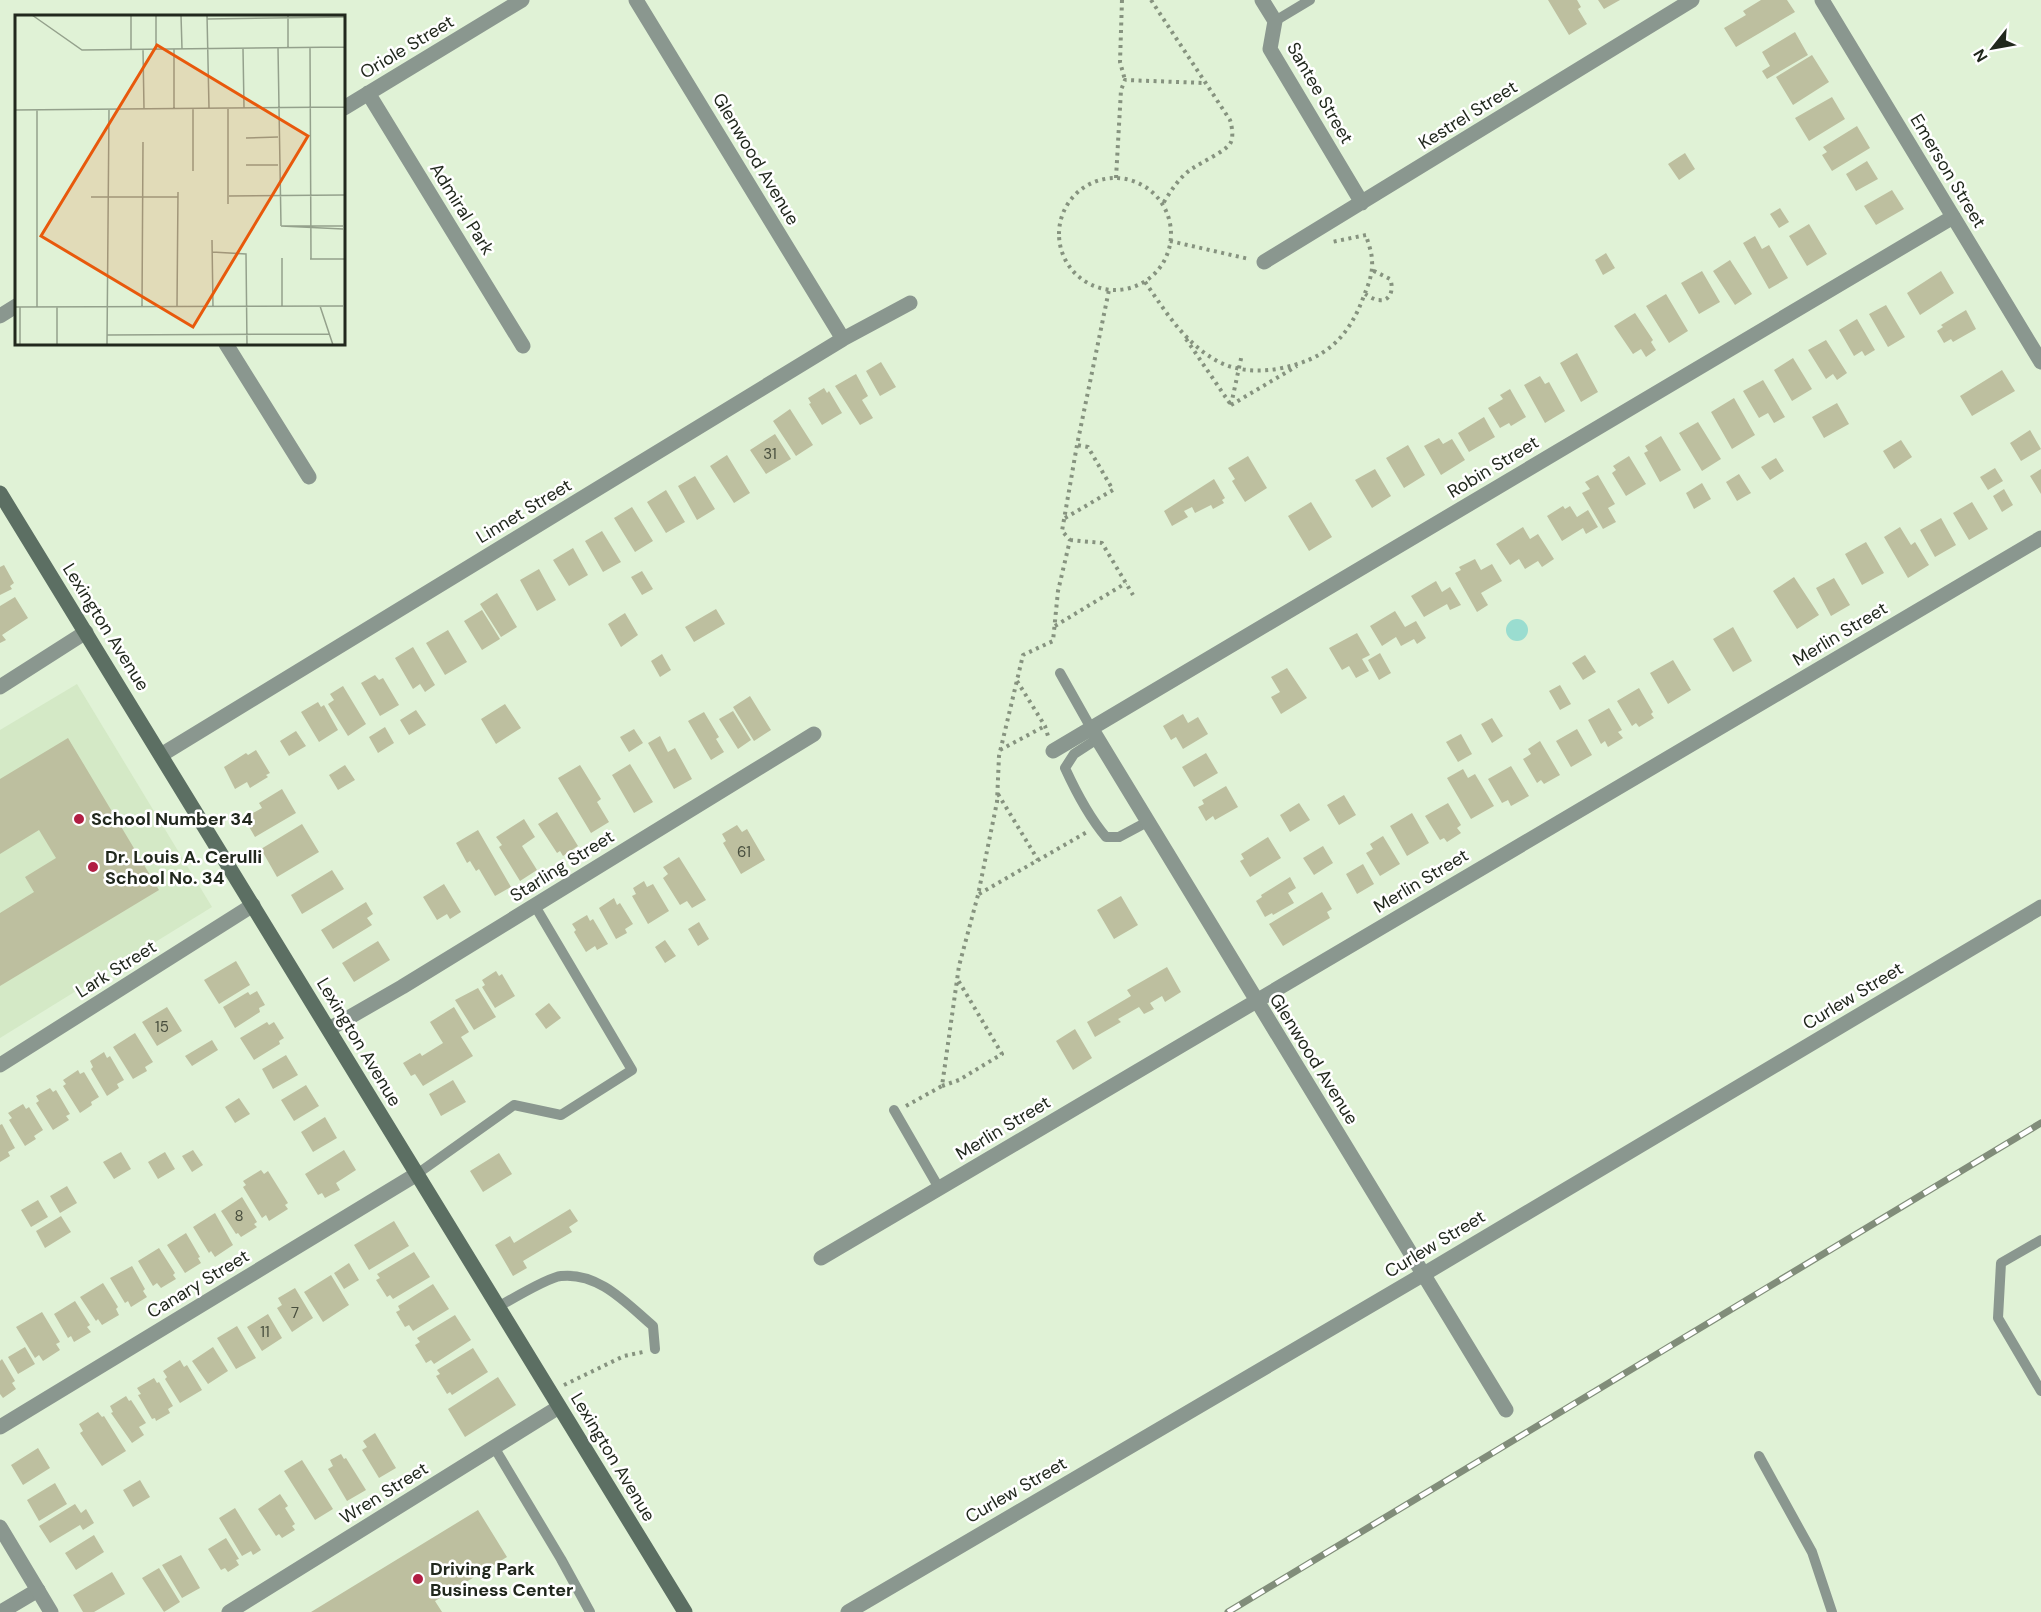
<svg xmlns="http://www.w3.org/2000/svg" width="2041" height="1612" font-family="'DM Sans',sans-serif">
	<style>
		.built { fill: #d4e9c6 }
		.water { fill: #9addd0 }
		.building { fill: #bdbf9f }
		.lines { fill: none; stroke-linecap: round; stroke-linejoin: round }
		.path { stroke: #86937f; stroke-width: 4; stroke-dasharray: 3 4.5; stroke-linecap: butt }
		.service { stroke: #8a978f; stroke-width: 10 }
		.minor { stroke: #8a978f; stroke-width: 15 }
		.tertiary { stroke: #8a978f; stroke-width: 15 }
		.secondary { stroke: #5c6f63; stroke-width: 15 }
		.rail-casing { stroke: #818d7a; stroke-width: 7 }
		.rail { stroke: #fff; stroke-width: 4.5; stroke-dasharray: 14; stroke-linecap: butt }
		.poi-dot { fill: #b11e43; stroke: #fff; stroke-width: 2 }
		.labels { text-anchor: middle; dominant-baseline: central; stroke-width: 5; stroke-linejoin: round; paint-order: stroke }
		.number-label { font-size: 15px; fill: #484e3e }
		.street-label { font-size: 18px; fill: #21281d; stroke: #fff }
		.poi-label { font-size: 18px; font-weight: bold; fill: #21281d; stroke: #fff; text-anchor: start }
		.inset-road { fill: none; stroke: #94a18c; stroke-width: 1.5 }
		.view { fill: #e8590c; fill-opacity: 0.15; stroke: #e8590c; stroke-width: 3 }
		.inset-edge { fill: none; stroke: #21281d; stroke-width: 3 }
	</style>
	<rect width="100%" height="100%" fill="#e0f2d6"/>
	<path class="built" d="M77,684L212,907L0,1038V730Z"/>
	<path class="water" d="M1506 630a11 11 0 1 1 22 0a11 11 0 1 1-22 0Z"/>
	<path class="building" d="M1548,0H1577L1581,7L1578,9L1587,24L1569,35Z
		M1598,0H1620L1604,9Z
		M1761,0H1787L1795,12L1736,47L1724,28L1746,15L1743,11Z
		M1795,32L1808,55L1767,79L1762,71L1770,66L1762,52Z
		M1812,55L1829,82L1793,105L1776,77Z
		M1832,97L1845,119L1809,141L1795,118Z
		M1857,126L1870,148L1832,171L1822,155L1827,152L1823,147Z
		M1685,153L1695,169L1679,180L1668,164Z
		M1867,161L1878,179L1856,191L1846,174Z
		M1892,190L1904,209L1876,225L1864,206Z
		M1780,208L1789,222L1779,228L1770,214Z
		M1809,224L1827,254L1807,266L1789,236Z
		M1755,236L1762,249L1769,245L1788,278L1769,289L1743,243Z
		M1606,253L1615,268L1603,275L1595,260Z
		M1730,260L1752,294L1735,305L1713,271Z
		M1702,271L1720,302L1699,314L1681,283Z
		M1941,271L1954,293L1920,315L1907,293Z
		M1666,294L1688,331L1669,343L1646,306Z
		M1886,305L1905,337L1888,347L1869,314Z
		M1966,310L1976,329L1953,342L1951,339L1944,343L1937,331L1943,327L1941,325Z
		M1635,313L1653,340L1651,342L1656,350L1646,357L1641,349L1633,354L1614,326Z
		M1857,319L1875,350L1865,356L1862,351L1854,356L1839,330Z
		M1826,340L1847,373L1837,380L1833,374L1826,379L1808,350Z
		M1577,353L1598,392L1581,402L1560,363Z
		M1793,358L1812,389L1792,401L1774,370Z
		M881,362L896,387L880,396L866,371Z
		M2002,370L2015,391L1972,416L1960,396Z
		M856,374L868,396L862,400L873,418L860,425L835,386Z
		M1540,376L1545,384L1549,382L1565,411L1545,423L1524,385Z
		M1763,380L1785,417L1774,423L1768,413L1759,418L1743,391Z
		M824,388L827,393L829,391L842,413L822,425L809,404L811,403L808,398Z
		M1510,389L1526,417L1511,426L1509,423L1500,428L1488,408L1503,399L1500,395Z
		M1734,398L1755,435L1732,449L1711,412Z
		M1837,403L1849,424L1824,438L1812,417Z
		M790,409L813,445L796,456L773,421Z
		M1484,417L1495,437L1469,452L1458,433Z
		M1698,422L1721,459L1702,471L1679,433Z
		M2030,430L2041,449L2021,461L2010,443Z
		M775,434L791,459L766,474L750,450Z
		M1661,436L1681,470L1660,482L1644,453L1648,451L1645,446Z
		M1439,438L1443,444L1452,439L1465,460L1441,475L1424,446Z
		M1901,440L1912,457L1894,469L1883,451Z
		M1408,445L1425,475L1404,488L1386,458Z
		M727,455L750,493L734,503L710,466Z
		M1248,456L1267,488L1245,502L1232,481L1235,479L1228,468Z
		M1629,456L1646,484L1626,496L1612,473L1616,470L1613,466Z
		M1776,458L1784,471L1770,480L1761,467Z
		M1995,468L2003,481L1988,490L1980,477Z
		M1375,469L1391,496L1372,508L1355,480Z
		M2041,469V494L2030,476Z
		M1739,474L1751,493L1737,501L1726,482Z
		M1598,475L1615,504L1608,508L1616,522L1603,529L1582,493L1590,489L1585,482Z
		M695,476L715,509L697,520L678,486Z
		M1214,479L1225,498L1222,500L1224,503L1213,509L1211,505L1195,513L1192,507L1184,511L1188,517L1172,526L1164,511Z
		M1702,483L1711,499L1694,509L1686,493Z
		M2004,489L2013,505L2002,512L1993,496Z
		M666,490L685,522L666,533L647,502Z
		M1311,502L1332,537L1309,551L1288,516Z
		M1972,502L1988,529L1969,540L1953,513Z
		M1563,506L1565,509L1570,506L1577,517L1588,510L1598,527L1586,534L1583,528L1562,541L1547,516Z
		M632,507L653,541L635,552L614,518Z
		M1941,518L1956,545L1935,557L1920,530Z
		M1523,527L1530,539L1538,534L1554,559L1542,567L1538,561L1525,569L1519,559L1510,565L1496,544Z
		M1900,527L1911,545L1915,542L1929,565L1908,578L1884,537Z
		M602,531L621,562L603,572L585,541Z
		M1866,542L1884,573L1862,585L1845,554Z
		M573,548L588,575L569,586L553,560Z
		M1475,559L1481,570L1492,564L1502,581L1481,593L1488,605L1477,612L1455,573L1461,570L1459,567Z
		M4,565L14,583L10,586L12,589L0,595V567Z
		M539,569L556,600L537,611L520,580Z
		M642,571L653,589L642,595L631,577Z
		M1794,577L1819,615L1797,629L1773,591Z
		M1834,578L1850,605L1831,616L1816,588Z
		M1436,581L1442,592L1450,587L1461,605L1450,610L1447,604L1424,617L1411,596Z
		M497,593L517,627L501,637L480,604Z
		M15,597L28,618L2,635L6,640L0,643V606Z
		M716,609L725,624L694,642L685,627Z
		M482,610L500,639L482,650L464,621Z
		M1395,611L1405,627L1416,621L1426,638L1417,644L1414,639L1401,646L1396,637L1382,646L1370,626Z
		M625,613L638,635L621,647L608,624Z
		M1733,627L1752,661L1733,672L1713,639Z
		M448,630L467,662L445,675L426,643Z
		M1357,633L1370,655L1362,659L1369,671L1356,678L1349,666L1342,670L1329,648Z
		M413,647L435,685L425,692L420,684L413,689L395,658Z
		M1380,653L1391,673L1379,680L1368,660Z
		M662,654L671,670L660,677L651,661Z
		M1585,655L1596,672L1583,680L1572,663Z
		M1673,660L1691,690L1668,704L1650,673Z
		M1287,668L1307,698L1281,714L1271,697L1280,692L1271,677Z
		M375,675L379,680L383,678L399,705L380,716L361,683Z
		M1560,685L1571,704L1560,710L1549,691Z
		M343,686L366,724L348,736L328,704L334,700L330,694Z
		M1639,688L1653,712L1651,714L1654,718L1639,727L1636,723L1632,726L1617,701Z
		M750,696L771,730L754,741L733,707Z
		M318,702L321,707L324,705L338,730L319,742L301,712Z
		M505,704L521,728L496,744L481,719Z
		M1609,708L1622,730L1618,732L1623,738L1608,747L1605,741L1601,744L1588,720Z
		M416,710L426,725L409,735L400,720Z
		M733,711L751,740L738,749L719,719Z
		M704,712L719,737L716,739L724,752L711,760L688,721Z
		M1183,714L1188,723L1198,717L1208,734L1183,749L1176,737L1171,740L1163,726Z
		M1492,718L1503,736L1492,743L1481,724Z
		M385,727L394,743L378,753L369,737Z
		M634,729L643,743L629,752L620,737Z
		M1577,729L1592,755L1571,767L1556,741Z
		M296,731L306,746L289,756L280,741Z
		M1461,734L1472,754L1458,762L1446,742Z
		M660,736L668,752L675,748L692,779L674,789L648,743Z
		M68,738L159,890L0,986V913L34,892L25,877L56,858L39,830L0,854V779Z
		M1540,741L1560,775L1544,784L1541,780L1537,783L1523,759L1531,754L1528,749Z
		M256,750L270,773L266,775L268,777L250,788L247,782L235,789L224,767L246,753L248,755Z
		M1206,753L1218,773L1194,787L1182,767Z
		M630,764L653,802L634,813L612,775Z
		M345,765L355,780L338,790L329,775Z
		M580,765L601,799L597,802L609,822L591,833L558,778Z
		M1511,766L1529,796L1511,806L1508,800L1502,803L1488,779Z
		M1463,769L1468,778L1475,774L1494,806L1471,819L1447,778Z
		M1226,786L1238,807L1215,820L1213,816L1206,821L1198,807L1204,804L1202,800Z
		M282,789L296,813L255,837L244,818L262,808L259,803Z
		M1344,795L1356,815L1339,825L1327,805Z
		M1299,803L1310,820L1290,832L1280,815Z
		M1448,803L1461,825L1457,828L1461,833L1447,842L1444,838L1440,840L1425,816Z
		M557,812L578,846L563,856L560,851L557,853L538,824Z
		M1412,813L1429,843L1407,856L1390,826Z
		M524,819L535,837L522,846L537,870L520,881L499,847L502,845L496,837Z
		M302,824L319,852L277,877L261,849Z
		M737,825L742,832L747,829L765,860L741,874L723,843L726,841L722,834Z
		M478,830L511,887L495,896L479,869L476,871L470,861L467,863L456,843Z
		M1383,836L1400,864L1380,876L1366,853L1373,849L1370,844Z
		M1268,837L1281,858L1250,877L1240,861L1244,859L1241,854Z
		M1323,846L1333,863L1314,875L1303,858Z
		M679,857L706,900L692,908L687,901L680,905L663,878L668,874L663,867Z
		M1363,864L1374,884L1357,894L1346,874Z
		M332,870L344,889L302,914L291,895Z
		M1290,877L1296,888L1288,893L1294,903L1273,915L1272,913L1265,917L1256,901L1262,897L1261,895Z
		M644,881L647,887L653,884L669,911L648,924L632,896L636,894L633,888Z
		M444,884L461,912L450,919L447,914L437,920L423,897Z
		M1322,892L1332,909L1327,912L1330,918L1283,946L1269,924Z
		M1121,896L1138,925L1114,939L1097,910Z
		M614,898L617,905L620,903L633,924L625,929L627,933L616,939L599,908Z
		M366,902L373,914L367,918L372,925L333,949L321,930Z
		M587,915L590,921L593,919L608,944L597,950L595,946L586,952L574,932L576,930L572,924Z
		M699,922L709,939L698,946L688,929Z
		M665,940L676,956L665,963L655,947Z
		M378,941L390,960L354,982L342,963Z
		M236,961L250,985L219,1004L204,980Z
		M1167,967L1181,992L1165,1002L1162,996L1150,1003L1154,1009L1144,1014L1139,1007L1118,1019L1121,1022L1095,1037L1087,1022L1131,996L1127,990Z
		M496,971L499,976L502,974L515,996L495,1008L482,987L485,985L482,980Z
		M478,988L496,1017L474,1030L455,1000Z
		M257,991L265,1005L259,1008L260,1012L235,1028L223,1007L248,992L250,995Z
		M549,1003L561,1018L546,1029L535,1014Z
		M167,1007L182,1031L157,1046L142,1022Z
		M454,1007L469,1032L461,1037L473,1056L423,1086L415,1074L411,1076L403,1063L420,1053L422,1056L443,1043L430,1022Z
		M267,1022L269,1025L274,1022L284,1038L279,1041L280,1044L254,1060L240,1038Z
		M1075,1029L1092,1058L1073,1070L1056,1041Z
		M135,1033L153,1062L145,1067L147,1071L133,1079L113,1047Z
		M212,1040L218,1050L192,1066L185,1056Z
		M104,1052L107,1058L110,1056L124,1080L117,1084L119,1088L107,1096L91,1069L93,1067L90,1061Z
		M286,1055L298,1075L273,1089L262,1069Z
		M78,1070L80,1074L84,1072L99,1097L91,1102L92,1105L80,1113L63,1086L66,1084L63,1080Z
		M453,1080L466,1102L441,1116L429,1094Z
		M306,1085L319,1106L294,1121L281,1100Z
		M50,1088L53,1092L56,1090L70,1114L66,1116L69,1120L53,1130L36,1103L39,1101L36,1096Z
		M239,1098L250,1114L235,1123L225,1107Z
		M23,1104L26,1109L29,1107L43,1130L34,1136L36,1139L25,1146L9,1120L12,1118L8,1113Z
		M325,1117L337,1138L313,1152L301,1132Z
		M2,1124L15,1148L8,1152L10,1156L0,1162V1125Z
		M193,1150L203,1165L192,1172L182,1156Z
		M344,1150L356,1170L336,1183L340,1190L325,1198L322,1193L318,1195L305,1174Z
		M121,1152L131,1169L114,1179L103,1162Z
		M165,1152L175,1169L158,1179L148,1162Z
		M499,1153L512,1174L483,1192L470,1171Z
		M261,1170L264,1174L268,1171L288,1203L285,1205L288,1209L269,1221L266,1215L262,1218L243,1187L246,1185L243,1181Z
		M67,1186L77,1203L60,1213L50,1196Z
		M242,1197L257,1222L254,1224L257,1227L241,1237L238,1233L236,1234L221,1211Z
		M38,1200L48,1217L31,1227L21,1210Z
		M570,1209L578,1221L569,1227L572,1232L523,1261L527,1268L513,1276L495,1245L510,1236L514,1243Z
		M215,1213L233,1245L215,1257L211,1251L209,1253L193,1227Z
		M61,1216L71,1232L45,1248L36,1231Z
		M394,1221L409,1246L369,1270L354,1245Z
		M186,1233L200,1257L198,1258L201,1263L185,1273L167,1245Z
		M159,1248L175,1273L173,1275L176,1279L161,1288L157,1283L153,1286L138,1261Z
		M414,1252L430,1277L393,1299L390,1295L387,1297L376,1280L380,1278L377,1274Z
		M349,1263L359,1280L344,1289L334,1273Z
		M132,1266L145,1289L143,1291L147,1297L131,1307L128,1301L125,1303L110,1278Z
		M331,1275L349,1305L323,1322L304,1292Z
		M103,1283L118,1307L116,1309L119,1315L102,1325L98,1319L96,1321L80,1297Z
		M433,1284L449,1309L413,1331L409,1325L405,1327L396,1312L400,1310L398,1306Z
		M295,1288L313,1318L292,1332L277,1308L282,1305L278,1298Z
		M75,1301L90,1325L87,1327L91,1332L74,1342L71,1336L68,1338L54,1314Z
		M42,1312L60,1342L56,1344L60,1350L43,1361L39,1355L35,1358L16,1327Z
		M268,1314L282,1338L262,1351L247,1327Z
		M455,1315L471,1340L434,1364L431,1360L426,1363L415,1345L420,1342L417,1338Z
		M237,1326L256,1358L236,1369L217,1338Z
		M25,1347L35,1364L18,1374L8,1357Z
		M213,1347L228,1371L208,1384L192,1361Z
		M473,1348L488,1372L452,1395L450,1392L447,1394L436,1376L440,1374L437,1370Z
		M2,1359L15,1381L12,1383L16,1389L3,1398L0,1394V1361Z
		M180,1360L184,1367L187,1365L202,1390L180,1403L165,1379L167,1377L163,1371Z
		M498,1377L516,1405L465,1437L448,1409Z
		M154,1378L157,1383L159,1382L173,1406L168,1409L170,1413L156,1421L155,1418L152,1419L138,1395L141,1394L137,1388Z
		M126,1396L129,1401L131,1400L146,1423L139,1427L144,1435L132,1443L111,1413L113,1412L110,1406Z
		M98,1412L102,1417L104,1416L126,1451L102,1466L80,1433L83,1431L79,1424Z
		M375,1433L396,1468L379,1478L362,1450L367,1447L363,1441Z
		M38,1448L50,1468L23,1485L11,1465Z
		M341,1454L344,1459L346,1458L366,1490L347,1501L328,1469L333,1466L330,1460Z
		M302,1460L333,1509L315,1520L284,1471Z
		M140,1480L150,1497L133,1507L123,1490Z
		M55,1483L67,1504L39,1521L27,1500Z
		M280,1494L288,1506L285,1508L295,1524L292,1526L295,1530L282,1538L279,1534L276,1536L258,1509Z
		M75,1504L81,1513L86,1509L94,1523L83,1530L80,1525L50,1543L39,1526Z
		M235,1508L261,1550L253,1555L251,1551L242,1556L219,1518Z
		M478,1510L507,1557L435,1601L442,1612H311Z
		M94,1535L104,1552L76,1570L65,1553Z
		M226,1538L239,1559L236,1560L239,1565L228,1572L225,1568L221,1570L208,1549Z
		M181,1555L200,1588L182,1598L162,1565Z
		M159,1568L180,1602L164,1612L142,1578Z
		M112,1572L125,1594L94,1612H83L73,1595Z"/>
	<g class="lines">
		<path class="path" d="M1122,0L1120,62L1125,80
			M1151,0L1230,120C1232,127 1234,137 1230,144C1224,152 1202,162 1193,168C1179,177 1171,191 1162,205
			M1116,178L1121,90L1125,80L1204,83
			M1059 234a56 56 0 1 1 112 0a56 56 0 1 1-112 0Z
			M1170,241L1249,259
			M1145,282C1166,312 1185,344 1219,362C1237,371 1258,372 1277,369C1326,360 1349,338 1365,293C1369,283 1373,272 1372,261C1372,252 1368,243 1366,235L1332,242
			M1365,294C1369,296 1374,300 1379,300C1391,302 1394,288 1390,279L1372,270
			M1186,339L1231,405
			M1231,405L1297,366
			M1231,405L1242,354
			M1065,518L1113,490L1088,447L1077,445
			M1070,540L1102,543L1133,595
			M1055,626L1126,583
			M1017,681L1045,726L1048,736
			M1000,750L1045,726
			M998,794L1038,860
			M979,894L1087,832
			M942,1086L959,1080L1002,1054L958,980
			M906,1106L942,1086L959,966L978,895L997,802L999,756L1023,655L1053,641L1058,591L1070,540L1062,531L1077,445L1109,290
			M564,1385L624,1356L643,1352"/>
		<path class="service" d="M1275,21L1310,0
			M1060,673L1091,728
			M1097,739L1074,754L1065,768C1076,792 1089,817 1106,837H1119L1147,822
			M894,1110L939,1188
			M417,1174L514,1105L561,1115L632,1070L535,906
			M2041,1240L2001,1263L1998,1318L2041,1391
			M498,1307C510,1300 550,1277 561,1276C599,1272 627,1304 653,1326L655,1349
			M494,1447L561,1559L590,1612
			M1759,1456L1812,1552L1832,1612"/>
		<path class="minor" d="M636,0L843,339
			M1262,0L1275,21L1270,49L1362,203
			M368,93L523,346
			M344,108L522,0
			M1264,262L1692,0
			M0,316L16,306
			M226,344L309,477
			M0,687L86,632
			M1091,728L1506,1410
			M1053,751L1953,217
			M161,755L843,339L910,303
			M329,1029L402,987L814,734
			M0,1065L253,905
			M821,1258L2041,538
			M0,1427L417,1174
			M1,1612L38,1590
			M229,1612L559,1407
			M848,1612L1424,1274L2041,907"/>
		<path class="tertiary" d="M1822,0L2041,362
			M0,1527L51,1612"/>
		<path class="secondary" d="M0,493L685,1612"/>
		<defs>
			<path id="rail" d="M1228,1612L2041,1123"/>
		</defs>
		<use href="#rail" class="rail-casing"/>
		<use href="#rail" class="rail"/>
	</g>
	<g class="poi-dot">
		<circle cx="79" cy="819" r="6"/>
		<circle cx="93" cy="867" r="6"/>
		<circle cx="418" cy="1579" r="6"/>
	</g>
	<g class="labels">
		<g class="number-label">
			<text x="770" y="454">31</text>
			<text x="744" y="852">61</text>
			<text x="162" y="1027">15</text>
			<text x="239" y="1216">8</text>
			<text x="295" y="1313">7</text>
			<text x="265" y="1332">11</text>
		</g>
		<g class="street-label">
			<text transform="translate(407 47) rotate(-31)">Oriole Street</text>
			<text transform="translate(1320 93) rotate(60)">Santee Street</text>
			<text transform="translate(1468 115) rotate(-32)">Kestrel Street</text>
			<text transform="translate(756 159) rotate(59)">Glenwood Avenue</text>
			<text transform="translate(1948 171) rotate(59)">Emerson Street</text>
			<text transform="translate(462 209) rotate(58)">Admiral Park</text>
			<text transform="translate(1493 467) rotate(-31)">Robin Street</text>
			<text transform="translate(524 511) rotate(-31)">Linnet Street</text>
			<text transform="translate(106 627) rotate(58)">Lexington Avenue</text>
			<text transform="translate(1840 634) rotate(-31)">Merlin Street</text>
			<text transform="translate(562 866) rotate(-32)">Starling Street</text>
			<text transform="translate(1421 881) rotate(-31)">Merlin Street</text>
			<text transform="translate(116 969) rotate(-32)">Lark Street</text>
			<text transform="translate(1853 996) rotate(-31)">Curlew Street</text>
			<text transform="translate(359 1042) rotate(59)">Lexington Avenue</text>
			<text transform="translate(1314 1059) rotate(58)">Glenwood Avenue</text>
			<text transform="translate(1003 1128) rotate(-31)">Merlin Street</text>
			<text transform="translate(1435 1244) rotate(-31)">Curlew Street</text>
			<text transform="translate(198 1284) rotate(-31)">Canary Street</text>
			<text transform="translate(613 1457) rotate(59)">Lexington Avenue</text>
			<text transform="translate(1016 1490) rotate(-30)">Curlew Street</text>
			<text transform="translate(384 1493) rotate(-32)">Wren Street</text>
		</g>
		<g class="poi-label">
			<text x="91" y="819">School Number 34</text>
			<text x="105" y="857">Dr. Louis A. Cerulli<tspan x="105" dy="21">School No. 34</tspan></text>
			<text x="430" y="1569">Driving Park<tspan x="430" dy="21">Business Center</tspan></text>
		</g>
	</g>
	<g transform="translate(15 15)">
		<rect width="330" height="330" fill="#e0f2d6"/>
		<path class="inset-road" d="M17,0L67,35L330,32M116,0V34M141,0V34M166,0L167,34M192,0L194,93M273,0V33M192,4L330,2M330,28V294M263,33L266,211M295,33L296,244M128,34L129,94M159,34V93M228,34L229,93M178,93V156M213,94V189M0,95L330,92M231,123L263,122M231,150H263M214,181L329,180M76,182H163M266,211L328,214M267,211H328M197,225L198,292M197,237L231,239L232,330M295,244H329M267,291V243M305,291L318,330M0,292L328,291M5,292V330M22,292V95M42,292V330M127,292L128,127M162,292L163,177M92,320L314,319M92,330L94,94"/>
		<path class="view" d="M142,30L293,121L178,312L26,221Z"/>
		<rect width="330" height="330" class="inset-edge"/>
	</g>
	<g transform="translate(1993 48) rotate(239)" stroke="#ffffff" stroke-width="4.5" paint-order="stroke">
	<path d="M0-4.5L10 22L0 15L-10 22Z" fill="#21281d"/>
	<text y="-9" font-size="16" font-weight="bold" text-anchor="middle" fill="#21281d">N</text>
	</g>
</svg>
